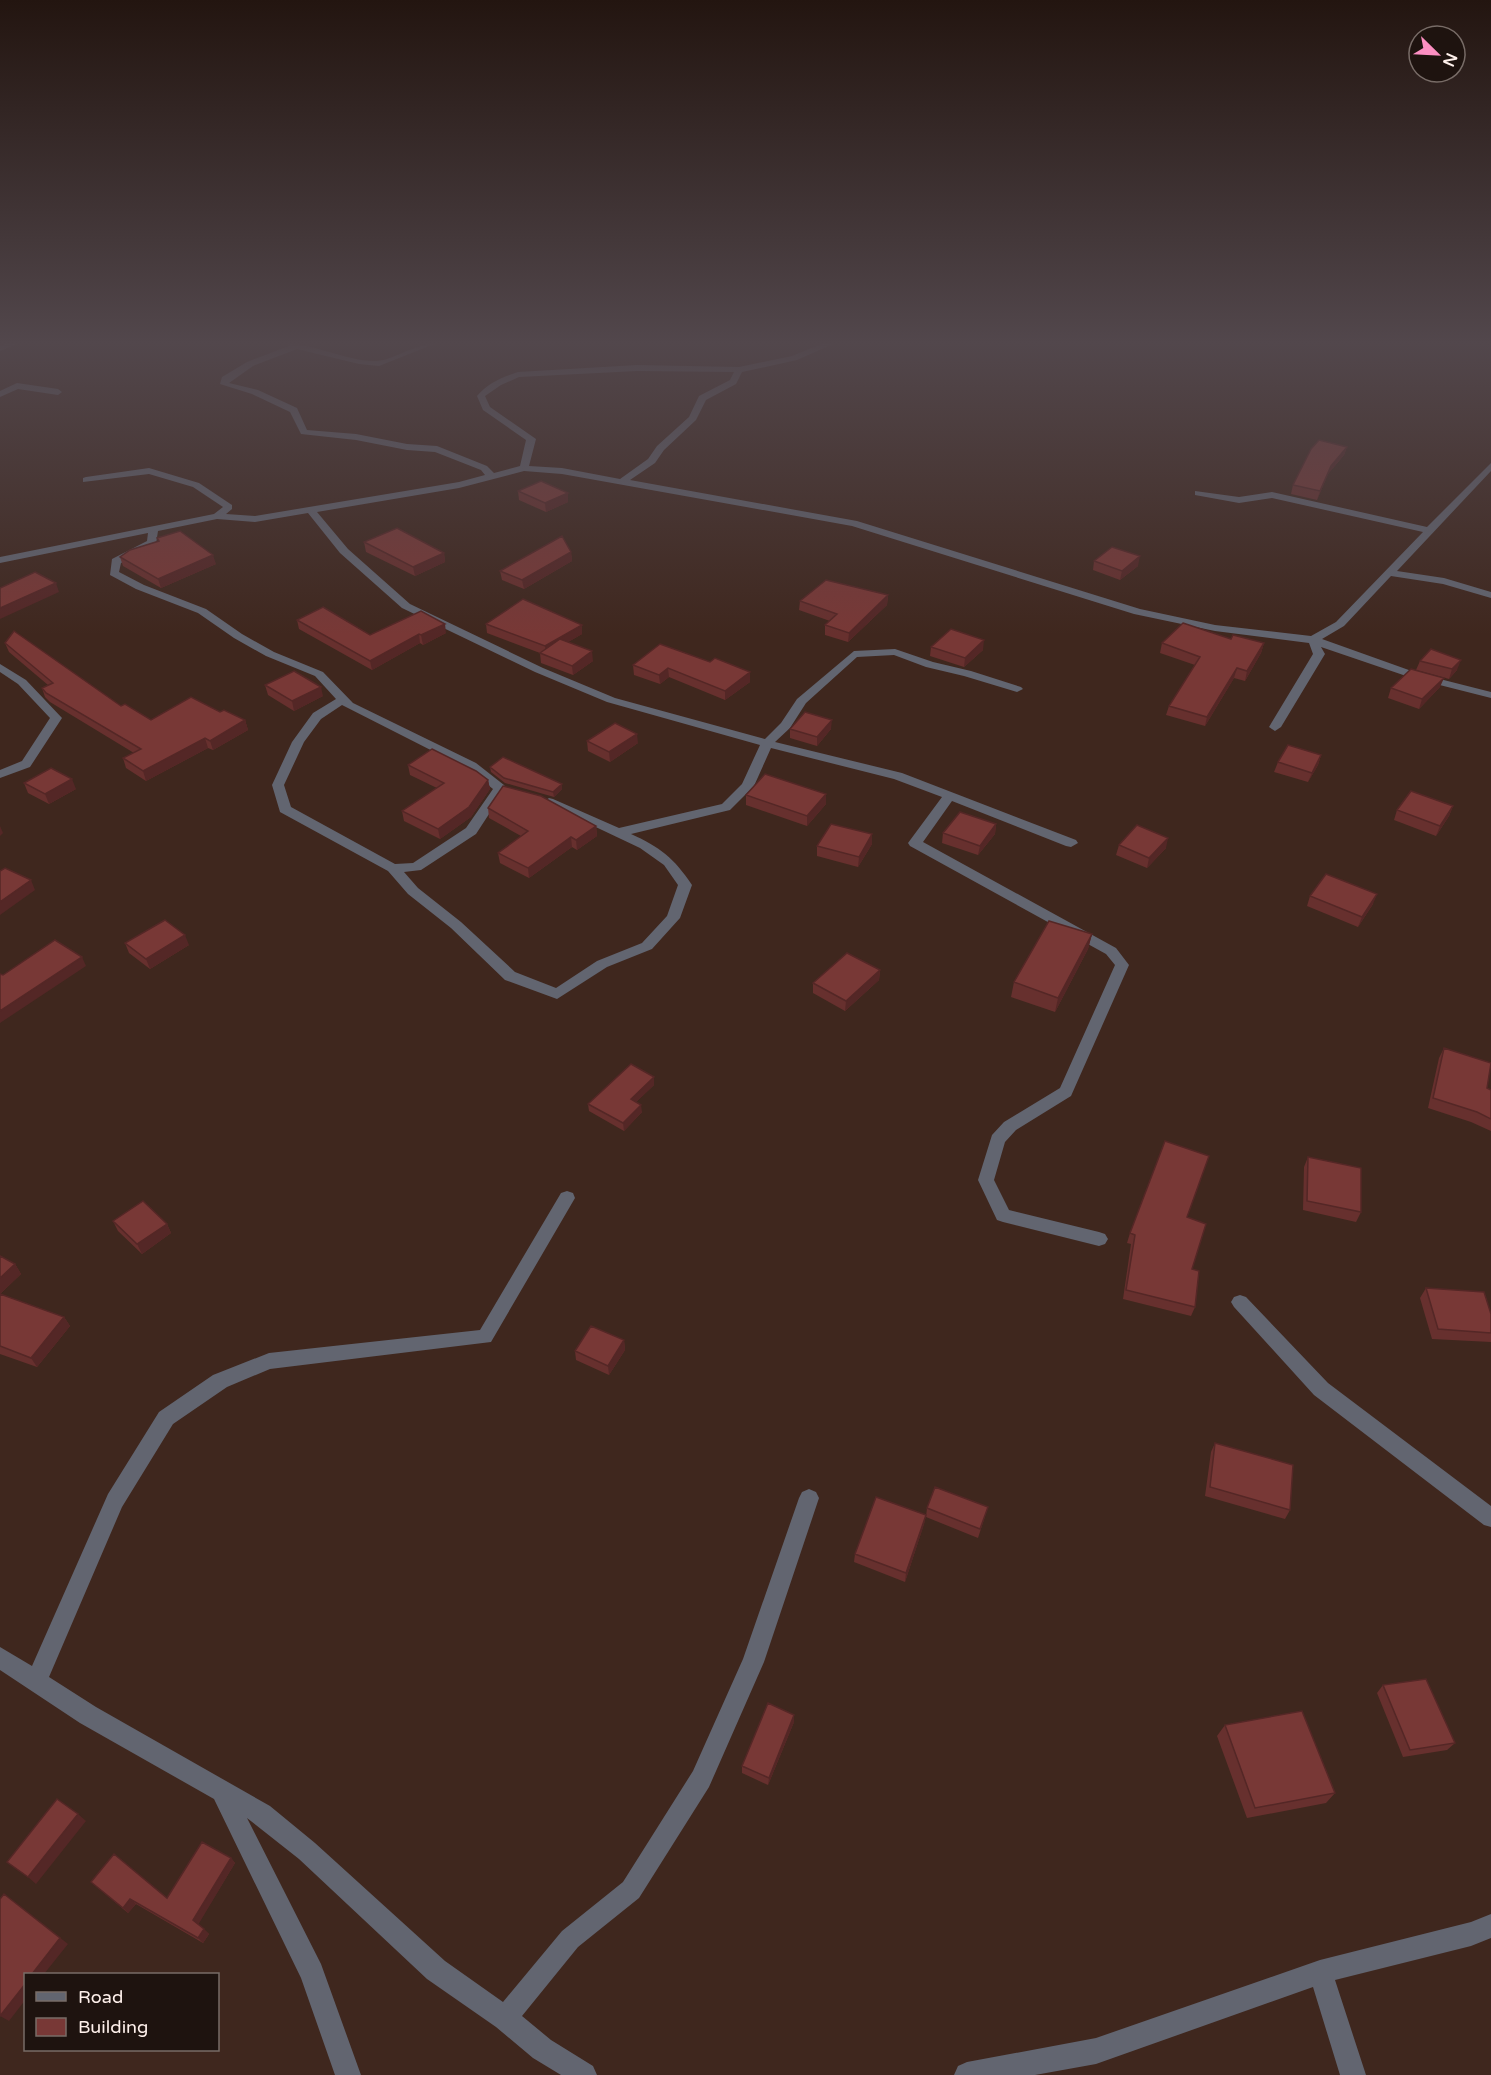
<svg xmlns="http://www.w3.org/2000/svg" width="1491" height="2075" font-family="'Varela Round',sans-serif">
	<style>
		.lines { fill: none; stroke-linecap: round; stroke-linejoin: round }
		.minor { fill: #626570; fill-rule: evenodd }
		.wall { fill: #67302e }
		.shaded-wall { fill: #542726 }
		.building { fill: #783836; stroke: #542726; stroke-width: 1.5 }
	</style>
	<rect width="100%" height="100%" fill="#3f271e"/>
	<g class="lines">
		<path class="minor" d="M4,344H17L0,351V346Z
			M287,344C317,344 345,361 375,361C394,361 412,344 434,344L379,366L359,364L297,349L253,366L229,383L258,390L297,408L307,430L356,434L407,444L437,446L487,466L494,473L520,466L526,440L483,410L477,396C488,383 502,377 518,372L637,365L739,367L792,356L821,344H833L797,360L742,372L736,384L706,400L696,420L664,450L655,463L630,480L857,521L1140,609L1215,625L1311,636L1336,622L1423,532L1272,498L1239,503L1195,495V491L1239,497L1272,492L1427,527L1491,463V471L1397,571L1444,578L1491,592V598L1443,584L1391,576L1344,626L1322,639L1420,674L1491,692V698L1412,678L1321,647L1325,654L1281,727L1275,731L1269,727L1313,654L1309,643L1215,631L1134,614L852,526L562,474L524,471L459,488L317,512L348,549L410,604L543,668L615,698L765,739L781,723L797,699L854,651L895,649L933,662L971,671L1021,687L1023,689L1017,692L964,676L926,667L894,655L857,657L806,703L790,728L775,742L902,773L1076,840L1078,843L1071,847L1066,846L952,801L923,842L1116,948L1129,965L1071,1096L1016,1130L1005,1142L994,1180L1009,1210L1099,1232L1105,1234L1108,1239L1105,1244L1099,1246L1003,1222L997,1220L978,1180L992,1135L1004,1122L1060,1088L1115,965L1106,954L910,846L908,843L942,797L894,779L771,748L754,786L730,810L631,834C660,847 674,858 692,885L680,918L652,949L607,967L557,999L505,980L451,928L408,894L388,871L280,812L272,785L292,742L313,713L336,699L315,676L266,656L234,638L198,613L136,589L110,575L112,559L147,541L148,533L0,563V557L214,514L223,507L193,487L149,474L83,482V478L86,477L149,468L199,483L232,505V509L226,514L255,516L459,482L485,475L481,470L435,452L407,450L356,440L301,434L290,412L252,394L220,384L222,377L247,362L289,346ZM637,371L734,372L730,380L699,396L689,417L657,446L648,459L620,479L562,468L529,466L536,439L490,407L485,396L501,385L519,377ZM308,513L340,553L402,608L535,672L607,702L760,745L742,784L722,804L619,828L553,799L549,798L543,802L640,848L664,865L678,885L667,916L642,943L597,961L556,988L515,972L461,922L418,888L404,872L421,870L476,834L506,788L504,785L476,763L353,703L323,672L274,652L242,634L206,609L144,585L119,572L121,563L156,544L158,531L217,519L255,522ZM342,705L468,769L493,789L466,828L413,863L395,864L291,807L284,785L304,742L321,719Z
			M17,383L58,389L62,392L58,395L18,389L0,397V391Z
			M0,664L26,680L62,718L30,767L0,778V770L22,761L50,718L18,684L0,672Z
			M567,1191L573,1193L575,1198L491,1342L270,1369L227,1387L173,1424L122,1507L49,1677L96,1707L270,1806L315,1843L445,1961L503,2002L562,1931L623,1882L693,1771L743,1659L799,1498L802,1492L809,1489L816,1492L819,1498L764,1662L709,1787L639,1898L578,1947L522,2016L551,2040L593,2066L597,2075H561L533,2058L496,2027L427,1979L299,1859L247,1818L321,1964L361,2075H335L301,1978L214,1799L80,1723L0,1670V1647L32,1666L108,1494L159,1412L213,1375L269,1353L480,1330L561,1193Z
			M1240,1295L1246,1297L1328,1383L1491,1506V1527L1484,1525L1314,1395L1234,1307L1231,1302L1234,1297Z
			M1491,1914V1938L1471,1946L1335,1980L1366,2075H1340L1313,1987L1096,2064L1035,2075H954L958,2066L967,2062L1096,2038L1320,1960L1471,1922Z"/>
	</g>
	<path class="wall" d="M1347,447L1344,455L1328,474L1317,500L1291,494L1293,485Z
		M518,491L568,493V502L546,512L519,500Z
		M157,538L216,564L161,588L123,566L120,557L158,541Z
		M364,542L444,553L445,562L415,576L366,552Z
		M571,552L572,561L524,589L502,580L500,571Z
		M1094,561L1138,566L1120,580L1093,570Z
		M888,595L887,605L848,642L825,635V625L830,621L799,610L800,601Z
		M297,620L370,635L446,633L423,645L420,643L372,670L299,629Z
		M486,624L582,634L568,642L593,661L573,675L541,663L540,653L487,633Z
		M1231,639L1264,643L1261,653L1245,681L1234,678L1205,726L1166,715L1169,706L1195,665L1160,653L1162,643Z
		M5,643L121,706L151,720L220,712L245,720L248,730L213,750L208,748L146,781L126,768L123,758L134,753L50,702L45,697L42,688L48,685L9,652Z
		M931,647L983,650L964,667L930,656Z
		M1420,661L1457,670L1449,679L1416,670Z
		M710,662L750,672V682L725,700L669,677L660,684L634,675L633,665Z
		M265,685L323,696L294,711L268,695Z
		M1440,687L1419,709L1388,698L1391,688Z
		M790,729H831L817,746L790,738Z
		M587,741L638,743L610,762L588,751Z
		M1321,755L1318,765L1308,782L1274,772L1278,762Z
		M408,765L488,780L490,789L471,817L440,839L404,821L402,811L437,788L410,775Z
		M490,767L562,784V789L554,797L505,783L491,772Z
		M24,783L76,789L49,804L28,793Z
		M826,794V804L807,826L746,805V795Z
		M1453,806L1449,816L1436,836L1394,820L1397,810Z
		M488,808L596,826L597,836L577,850L572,847L529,878L500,863L498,853L521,836L489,818Z
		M996,824L995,834L978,855L942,843L943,833Z
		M872,844L858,867L817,856V846Z
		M1119,845L1166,848L1147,868L1116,855Z
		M1310,896L1373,904L1358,927L1307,906Z
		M1092,934L1088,949L1055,1012L1011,997L1014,982Z
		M125,943L189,945L150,969L129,953Z
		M880,970L879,980L845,1011L813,993V983Z
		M1444,1048L1487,1088L1491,1090V1131L1471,1122L1428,1108L1439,1058Z
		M654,1077V1085L636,1102L642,1112L624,1131L589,1111L588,1104Z
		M1308,1157L1361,1212L1356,1222L1303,1210L1304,1167Z
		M1187,1217L1195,1307L1191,1316L1123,1299L1131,1244L1127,1243L1130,1233Z
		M113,1221L167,1224L171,1233L142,1254L118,1231Z
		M0,1256L15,1264L21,1274L0,1294L64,1317L70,1326L37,1367L0,1354Z
		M1426,1288L1491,1333V1342L1432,1339L1420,1298Z
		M624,1340L625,1350L609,1375L576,1360L575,1351Z
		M1215,1443L1290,1510L1285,1519L1205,1496L1211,1452Z
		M988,1507L978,1538L926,1517L927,1508Z
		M926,1515L924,1524L905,1582L854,1562L855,1554Z
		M1383,1685L1455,1743L1447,1750L1403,1757L1377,1693Z
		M794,1722L768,1785L742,1773V1766Z
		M1225,1725L1335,1793L1326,1803L1247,1818L1217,1736Z
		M231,1858L235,1863L198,1924L209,1934L203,1943L136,1904L128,1913L91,1882L167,1898Z"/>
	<path class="shaded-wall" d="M1347,447L1344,455L1328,474L1317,500L1320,491L1331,466Z
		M568,493V502L546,512L545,503Z
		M571,552L572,561L524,589L522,580Z
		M444,553L445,562L415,576L413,567Z
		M213,555L216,564L161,588L158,579Z
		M1140,556L1138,566L1120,580L1122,571Z
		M56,583L59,592L0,619V608Z
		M888,595L887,605L848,642L849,633Z
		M445,624L446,633L423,645L421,635Z
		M582,625V634L546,655L545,646Z
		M419,634L420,643L372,670L370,661Z
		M984,640L983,650L964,667L965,658Z
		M1264,643L1261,653L1245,681L1247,671Z
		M592,651L593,661L573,675L572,666Z
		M1461,660L1457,670L1449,679L1452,669Z
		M668,668L669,677L660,684L659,675Z
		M1237,668L1234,678L1205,726L1207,717Z
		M750,672V682L725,700V691Z
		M1444,678L1440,687L1419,709L1422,699Z
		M321,687L323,696L294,711L292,701Z
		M245,720L248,730L213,750L210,741Z
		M832,720L831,729L817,746V737Z
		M637,734L638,743L610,762L609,752Z
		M205,738L208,748L146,781L143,771Z
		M1321,755L1318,765L1308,782L1312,773Z
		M72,779L76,789L49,804L45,794Z
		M488,780L490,789L471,817L440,839L438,829Z
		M562,784V789L554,797L553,792Z
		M826,794V804L807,826V816Z
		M1453,806L1449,816L1436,836L1440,826Z
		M996,824L995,834L978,855L980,846Z
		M0,826L3,833L0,836Z
		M596,826L597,836L577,850L576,840Z
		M872,834V844L858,867L859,857Z
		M571,837L572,847L529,878L528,868Z
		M1168,838L1166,848L1147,868L1149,858Z
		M31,880L35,890L0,915V902Z
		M1377,894L1373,904L1358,927L1362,917Z
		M1092,934L1088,949L1055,1012L1058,998Z
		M185,935L189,945L150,969L146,959Z
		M82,957L86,966L0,1023V1011Z
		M880,970L879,980L845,1011L846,1001Z
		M654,1077V1085L631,1107V1099Z
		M641,1105L642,1112L624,1131L623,1123Z
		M167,1224L171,1233L142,1254L137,1244Z
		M15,1264L21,1274L0,1294V1278Z
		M64,1317L70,1326L37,1367L31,1358Z
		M624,1340L625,1350L609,1375L608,1366Z
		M926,1515L924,1524L905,1582L906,1573Z
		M794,1715V1722L768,1785L769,1778Z
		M78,1814L86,1821L36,1884L28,1877Z
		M231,1858L235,1863L198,1925L193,1920Z
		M130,1899L136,1904L128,1913L123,1908Z
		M12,1900L68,1944L44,1974H32Z
		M204,1929L209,1934L203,1943L198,1938Z
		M26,1983V1999L9,2021L0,2016Z"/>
	<path class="building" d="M1319,440L1347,447L1331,466L1320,491L1293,485L1311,449Z
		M541,481L568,493L545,503L518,491Z
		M397,528L444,553L413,567L364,542Z
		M180,531L213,555L158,579L120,557L130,550L159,541L157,538Z
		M562,536L571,552L522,580L500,571Z
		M1112,547L1140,556L1122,571L1094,561Z
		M35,572L56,583L0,608V588Z
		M826,580L888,595L849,633L825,625L837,614L800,601Z
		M523,599L582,625L545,646L486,624Z
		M323,607L370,635L421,611L445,624L421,635L419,634L370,661L297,620Z
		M1183,623L1231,639L1233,635L1264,643L1247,671L1237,668L1207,717L1169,706L1200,657L1162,643Z
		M951,629L984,640L965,658L931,647Z
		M14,631L121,706L125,704L151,720L191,697L220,712L224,710L245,720L210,741L205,738L143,771L123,758L141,749L46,693L42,688L53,683L5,643Z
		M560,639L592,651L572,666L540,653Z
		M660,644L710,662L715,658L750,672L725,691L668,668L659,675L633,665Z
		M1431,649L1461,660L1452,669L1420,661Z
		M1411,669L1444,678L1422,699L1391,688Z
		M294,671L321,687L292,701L265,685Z
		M805,712L832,720L817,737L790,729Z
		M615,723L637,734L609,752L587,741Z
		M1288,745L1321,755L1312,773L1278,762Z
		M432,749L476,771L488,780L469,807L438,829L402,811L444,783L408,765Z
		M503,757L562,784L553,792L504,778L490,767Z
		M51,768L72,779L45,794L24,783Z
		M765,774L826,794L807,816L746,795Z
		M503,786L541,796L596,826L576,840L571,837L528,868L498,853L528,831L488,808Z
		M1411,791L1453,806L1440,826L1397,810Z
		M960,812L996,824L980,846L943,833Z
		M831,824L872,834L859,857L817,846Z
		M1137,825L1168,838L1149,858L1119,845Z
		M5,868L31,880L0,902V871Z
		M1326,874L1377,894L1362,917L1310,896Z
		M165,920L185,935L146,959L125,943Z
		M1049,921L1092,934L1058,998L1014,982Z
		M55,940L82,957L0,1011V974L3,975Z
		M847,953L880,970L846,1001L813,983Z
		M1444,1048L1491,1063L1487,1088L1491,1090V1119L1477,1112L1433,1098Z
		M631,1064L654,1077L631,1099L641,1105L623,1123L588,1104Z
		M1165,1141L1209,1156L1187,1217L1206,1224L1192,1269L1199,1271L1195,1307L1126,1290L1135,1235L1130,1233Z
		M1308,1157L1361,1168V1212L1307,1201Z
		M143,1201L167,1224L137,1244L113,1221Z
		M0,1256L15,1264L0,1278Z
		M1426,1288L1484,1292L1491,1314V1333L1438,1329Z
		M0,1294L64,1317L31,1358L0,1346Z
		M591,1326L624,1340L608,1366L575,1351Z
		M1215,1443L1293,1465L1290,1510L1210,1487Z
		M935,1487L988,1507L980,1529L927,1508Z
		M876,1497L926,1515L906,1573L855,1554Z
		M1426,1679L1455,1743L1410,1750L1383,1685Z
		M768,1703L794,1715L769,1778L742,1766Z
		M1302,1711L1335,1793L1255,1808L1225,1725Z
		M57,1799L78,1814L28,1877L7,1862Z
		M202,1842L231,1858L193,1920L204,1929L198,1938L130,1899L123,1908L91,1882L114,1854L167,1898Z
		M4,1894L60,1938L32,1974H26V1983L0,2016V1899Z"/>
	<linearGradient id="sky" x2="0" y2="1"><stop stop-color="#231510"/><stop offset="0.54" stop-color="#52474c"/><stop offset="1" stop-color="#52474c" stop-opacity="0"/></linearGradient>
	<rect width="1491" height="635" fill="url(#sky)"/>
	<rect x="24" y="1973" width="195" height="78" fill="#1e130f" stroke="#786c67" stroke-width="1.5"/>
	<rect x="36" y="1992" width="30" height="9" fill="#626570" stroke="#786c67" stroke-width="1.5"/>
	<text x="78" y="2003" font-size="18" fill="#fff1ec">Road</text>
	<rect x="36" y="2018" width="30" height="18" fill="#783836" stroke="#786c67" stroke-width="1.5"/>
	<text x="78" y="2033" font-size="18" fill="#fff1ec">Building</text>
	<g transform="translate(1437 54) rotate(114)"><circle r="28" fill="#1e130f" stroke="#786c67" stroke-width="1.5"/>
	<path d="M0-4.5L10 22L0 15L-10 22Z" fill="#fc8fc2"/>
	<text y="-9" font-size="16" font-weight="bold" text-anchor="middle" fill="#fff1ec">N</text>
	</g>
</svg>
